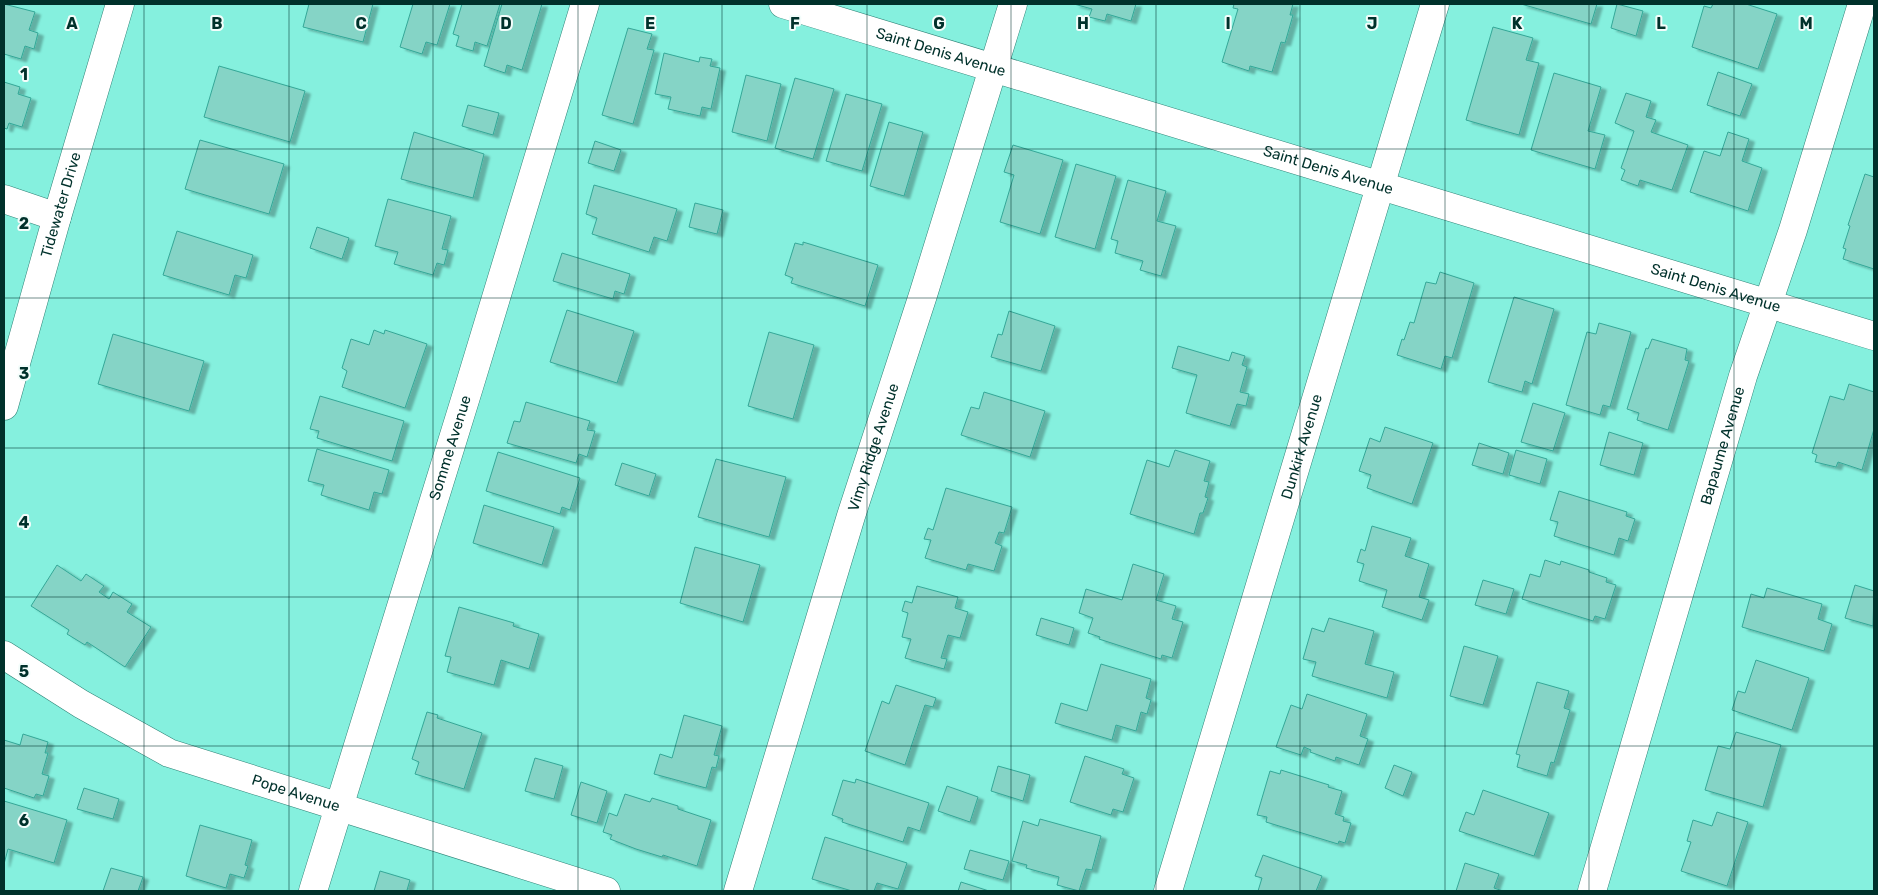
<svg xmlns="http://www.w3.org/2000/svg" width="1878" height="895" font-family="Rubik,sans-serif">
	<style>
		.building { fill: #85d4c6; stroke: #34a797; filter: url(#shadow) }
		.lines { fill: none; stroke-linecap: round; stroke-linejoin: round }
		.minor-casing { stroke: #2f8377; stroke-width: 29 }
		.trunk-casing { stroke: #2f8377; stroke-width: 29 }
		.minor { stroke: #fff; stroke-width: 28 }
		.trunk { stroke: #fff; stroke-width: 28 }
		.grid { fill: none; stroke: #00312b; stroke-width: 1; stroke-opacity: 0.55 }
		.labels { text-anchor: middle; dominant-baseline: central; stroke-width: 4; stroke-linejoin: round; paint-order: stroke }
		.street-label { font-size: 15px; fill: #00312b; stroke: #f3fdfb }
		.grid-label { font-size: 16px; text-anchor: middle; font-weight: bold; fill: #00312b; stroke: #f3fdfb; stroke-width: 4; stroke-linejoin: round; paint-order: stroke }
	</style>
	<defs>
		<filter id="shadow"><feDropShadow dx="5.5" dy="3" stdDeviation="1" flood-color="#0004"/></filter>
	</defs>
	<rect width="100%" height="100%" fill="#85f0de"/>
	<path class="building" d="M4,4L35,12L29,30L38,33L34,49L25,46L21,59L4,54Z
		M309,4H373L363,42L303,27Z
		M413,4H450L437,45L426,42L422,54L400,47Z
		M462,4H500L487,46L475,42L473,51L456,46L459,36L453,34Z
		M502,4H542L522,70L507,65L505,73L484,66Z
		M1074,4H1136L1131,21L1107,14L1105,21L1089,17L1092,9Z
		M1234,4H1293L1290,15H1293L1285,43L1281,42L1272,72L1250,66L1249,71L1222,62L1238,9L1233,8Z
		M1521,4H1597L1591,24Z
		M1617,4L1643,11L1636,36L1611,28Z
		M1713,4H1746L1777,14L1758,69L1692,47L1704,6L1711,8Z
		M1493,27L1533,38L1526,60L1539,63L1519,135L1466,120Z
		M628,28L652,34L647,49L654,50L633,124L602,115Z
		M664,53L699,62L700,57L712,59L710,66L720,68L711,109L702,107L700,116L668,109L671,97L655,94Z
		M219,66L305,91L290,142L204,117Z
		M1718,72L1752,84L1740,116L1707,105Z
		M1554,73L1601,87L1588,131L1605,135L1595,169L1531,150Z
		M746,75L781,84L767,141L732,132Z
		M795,78L834,89L813,159L775,148Z
		M4,82L20,87L18,94L31,98L22,127L9,123L7,129L4,128Z
		M1626,93L1651,101L1646,117L1656,120L1651,132L1688,145L1672,190L1640,180L1638,186L1621,180L1625,170L1621,168L1634,131L1615,123Z
		M846,94L882,104L862,171L826,161Z
		M468,105L499,113L493,135L462,126Z
		M889,122L923,132L904,196L870,186Z
		M414,132L484,154L473,198L401,179Z
		M1728,132L1749,139L1742,161L1762,168L1748,211L1690,192L1704,151L1720,156Z
		M200,140L284,164L269,214L185,189Z
		M595,141L621,150L614,171L588,163Z
		M1013,145L1063,160L1040,234L1000,222L1014,175L1004,172Z
		M1076,164L1116,176L1095,249L1055,237Z
		M1865,174L1874,177V269L1843,259L1846,249L1843,248L1850,226L1848,225Z
		M1128,180L1166,191L1157,221L1176,226L1161,276L1140,270L1143,261L1115,253L1118,241L1111,239Z
		M594,185L677,209L667,241L654,237L649,252L592,234L597,218L586,214Z
		M388,199L451,216L442,249L448,250L444,265L437,263L433,275L394,264L398,252L375,246Z
		M695,203L723,210L717,234L689,227Z
		M317,227L349,238L342,259L310,248Z
		M177,231L253,255L246,278L235,275L229,295L163,275Z
		M803,242L878,265L865,306L791,283L793,278L785,275L795,243L803,245Z
		M562,253L630,274L624,294L615,291L613,299L553,281Z
		M1440,272L1474,283L1452,358L1445,356L1441,369L1397,355L1402,339L1404,340L1410,322L1414,323L1426,282L1436,284Z
		M1514,297L1554,309L1532,384L1525,381L1522,392L1488,382Z
		M567,310L634,331L617,383L550,362Z
		M1009,311L1055,326L1041,371L991,357L998,334L1002,335Z
		M1599,323L1631,332L1610,407L1603,405L1600,415L1566,405L1587,332L1596,334Z
		M374,330L384,334L385,330L427,344L405,408L342,387L347,371L342,368L351,339L369,345Z
		M769,332L814,345L793,419L748,406Z
		M113,334L204,361L189,411L98,384Z
		M1652,339L1687,349L1685,360L1689,361L1668,430L1637,420L1639,413L1627,409L1646,348L1648,349Z
		M1178,346L1229,361L1232,352L1245,356L1242,365L1247,367L1240,392L1249,394L1246,406L1237,404L1230,426L1186,413L1197,375L1172,368Z
		M1849,384L1874,392V429L1862,470L1838,462L1836,467L1815,462L1817,455L1812,453L1830,396L1844,400Z
		M984,392L1045,411L1030,457L961,435L971,407L979,409Z
		M320,396L404,421L392,461L317,438L319,431L310,429Z
		M526,402L590,421L587,430L595,431L587,457L579,454L576,463L507,443L514,421L520,422Z
		M1533,403L1565,413L1553,451L1521,442Z
		M1385,427L1433,443L1412,504L1367,488L1371,475L1359,471L1370,438L1380,442Z
		M1609,432L1643,443L1634,475L1600,465Z
		M1479,443L1509,453L1503,474L1472,465Z
		M317,449L389,470L382,494L374,492L369,510L321,495L324,485L308,481Z
		M1175,450L1210,461L1204,481L1209,482L1205,497L1208,498L1203,513H1200L1194,534L1130,514L1147,460L1169,467Z
		M1516,450L1547,459L1540,484L1509,475Z
		M498,452L580,478L570,510L562,507L560,514L486,491Z
		M716,459L786,477L769,537L698,517Z
		M622,463L656,474L649,496L615,485Z
		M946,488L1012,507L1004,533L999,532L995,543L1002,546L994,571L968,564L966,570L925,558L931,540L924,539L928,528L933,530Z
		M1559,491L1627,512L1626,516L1635,519L1628,541L1619,538L1614,555L1554,536L1558,522L1550,520Z
		M484,505L554,527L542,565L473,543Z
		M1372,526L1411,538L1405,556L1429,564L1419,597L1429,600L1422,620L1382,607L1387,590L1359,581L1364,564L1357,562L1361,549L1365,551Z
		M695,547L760,565L743,622L680,603Z
		M1545,560L1560,565L1561,561L1589,570V572L1607,578L1606,582L1616,585L1605,619L1595,616L1593,621L1522,599L1530,574L1540,577Z
		M1133,564L1164,574L1156,600L1176,606L1172,619L1183,622L1172,658L1162,655L1161,659L1099,639L1100,637L1088,633L1093,618L1079,613L1086,589L1122,600Z
		M57,565L81,581L86,574L104,586L99,592L109,599L113,592L132,604L127,612L151,627L125,667L87,642L85,645L67,634L69,630L31,606Z
		M1483,580L1514,589L1506,614L1475,605Z
		M1855,585L1874,591L1873,626L1845,618Z
		M917,586L958,597L955,608L968,612L960,638L948,635L941,658L947,659L944,669L905,658L911,639L902,637L908,613L902,611L905,601L912,603Z
		M1767,588L1822,604L1818,619L1832,624L1824,651L1742,627L1751,594L1764,598Z
		M459,607L514,623L513,626L539,634L529,669L501,660L494,685L447,672L451,657L445,656Z
		M1041,618L1074,628L1069,645L1036,635Z
		M1329,618L1374,631L1365,664L1394,672L1387,698L1312,676L1316,662L1303,659L1312,628L1324,632Z
		M1464,646L1498,656L1483,705L1450,696Z
		M1756,660L1809,678L1792,730L1732,710L1738,691L1745,693Z
		M1101,664L1151,679L1146,698L1151,700L1147,714L1141,712L1136,731L1116,725L1112,740L1055,723L1061,703L1087,711Z
		M1537,682L1569,691L1564,708L1570,710L1554,763L1551,762L1547,776L1517,767L1520,755L1516,754Z
		M896,685L936,698L933,707L925,705L905,765L865,751L882,701L889,704Z
		M1307,694L1367,714L1360,736L1368,739L1359,765L1336,757L1335,761L1310,752L1311,750L1304,747L1301,755L1276,747L1291,705L1302,709Z
		M427,712L438,715L437,718L482,733L464,789L415,774L419,762L412,759Z
		M684,715L722,726L714,755L719,756L716,768L712,767L706,788L654,774L660,754L672,758Z
		M1736,732L1781,745L1763,807L1705,790L1718,746L1730,749Z
		M23,734L48,742L45,753H48L42,774L49,776L43,796L36,794L34,798L4,788V740L20,745Z
		M1085,756L1124,769L1122,774L1134,778L1123,812L1113,809L1111,815L1070,802Z
		M535,758L563,766L554,799L525,791Z
		M1394,765L1412,772L1403,796L1385,788Z
		M998,766L1030,775L1023,801L991,791Z
		M1281,770L1329,785L1328,787L1342,791L1335,814L1344,817L1343,821L1351,823L1345,843L1339,841L1338,844L1266,822L1267,817L1257,815L1270,771L1280,774Z
		M856,779L929,803L920,831L908,827L903,842L842,822L843,819L832,815L843,780L855,783Z
		M581,782L607,791L597,823L571,815Z
		M947,786L978,797L970,822L938,811Z
		M84,788L119,799L113,819L77,809Z
		M1483,790L1549,813L1534,856L1459,831L1466,812L1474,815Z
		M625,794L650,802L652,798L678,806V809L711,820L697,866L663,855L662,857L636,849L610,839L612,835L603,832L609,813L617,816Z
		M4,801L67,820L54,863L8,849L4,864Z
		M1717,812L1748,822L1727,886L1681,871L1691,842L1687,841L1693,820L1712,826Z
		M1040,819L1101,836L1092,870L1086,869L1079,891L1057,885L1059,877L1026,868L1027,865L1012,861L1023,821L1038,826Z
		M200,825L252,840L245,865L248,866L244,878L230,874L226,888L186,876Z
		M825,837L907,863L898,889L877,883L874,891H852L812,879Z
		M970,850L1009,861L1003,880L964,869Z
		M1263,855L1322,876L1316,891H1258L1262,878L1255,876Z
		M1465,863L1499,874L1494,888L1503,891H1456Z
		M111,868L143,877L138,891H103Z
		M380,871L410,880L407,890L411,891H374Z
		M961,882L989,891H958Z"/>
	<g class="lines">
		<defs>
			<g id="minor">
				<path id="s1" d="M783,4L1874,336"/>
				<path d="M4,199L57,217"/>
				<path id="s2" d="M4,655L81,704L169,753L606,891"/>
				<path id="s3" d="M313,891L469,387L585,4"/>
				<path id="s4" d="M738,891L851,516L923,295L1013,4"/>
				<path id="s5" d="M1168,891L1435,4"/>
				<path id="s6" d="M1592,891L1743,376L1793,230L1862,4"/>
			</g>
			<g id="trunk">
				<path id="s7" d="M4,406L57,217L120,4"/>
			</g>
		</defs>
		<use href="#minor" class="minor-casing"/>
		<use href="#trunk" class="trunk-casing"/>
		<use href="#minor" class="minor"/>
		<use href="#trunk" class="trunk"/>
	</g>
	<path class="grid" d="M144,4V891M289,4V891M433,4V891M578,4V891M722,4V891M867,4V891M1011,4V891M1156,4V891M1300,4V891M1445,4V891M1589,4V891M1734,4V891M4,149H1874M4,298H1874M4,448H1874M4,597H1874M4,746H1874"/>
	<g class="labels">
		<g class="street-label">
			<text stroke="none"><textPath href="#s1" startOffset="165">Saint Denis Avenue</textPath></text>
			<text stroke="none"><textPath href="#s1" startOffset="570">Saint Denis Avenue</textPath></text>
			<text stroke="none"><textPath href="#s7" startOffset="209">Tidewater Drive</textPath></text>
			<text stroke="none"><textPath href="#s1" startOffset="975">Saint Denis Avenue</textPath></text>
			<text stroke="none"><textPath href="#s6" startOffset="464">Bapaume Avenue</textPath></text>
			<text stroke="none"><textPath href="#s4" startOffset="464">Vimy Ridge Avenue</textPath></text>
			<text stroke="none"><textPath href="#s3" startOffset="464">Somme Avenue</textPath></text>
			<text stroke="none"><textPath href="#s5" startOffset="464">Dunkirk Avenue</textPath></text>
			<text stroke="none"><textPath href="#s2" startOffset="325">Pope Avenue</textPath></text>
		</g>
	</g>
	<g class="grid-label">
		<text x="72" y="29">A</text>
		<text x="217" y="29">B</text>
		<text x="361" y="29">C</text>
		<text x="506" y="29">D</text>
		<text x="650" y="29">E</text>
		<text x="795" y="29">F</text>
		<text x="939" y="29">G</text>
		<text x="1083" y="29">H</text>
		<text x="1228" y="29">I</text>
		<text x="1372" y="29">J</text>
		<text x="1517" y="29">K</text>
		<text x="1661" y="29">L</text>
		<text x="1806" y="29">M</text>
		<text x="24" y="80">1</text>
		<text x="24" y="229">2</text>
		<text x="24" y="379">3</text>
		<text x="24" y="528">4</text>
		<text x="24" y="677">5</text>
		<text x="24" y="826">6</text>
	</g>
	<rect width="1878" height="895" fill="none" stroke="#00312b" stroke-width="10"/>
</svg>
